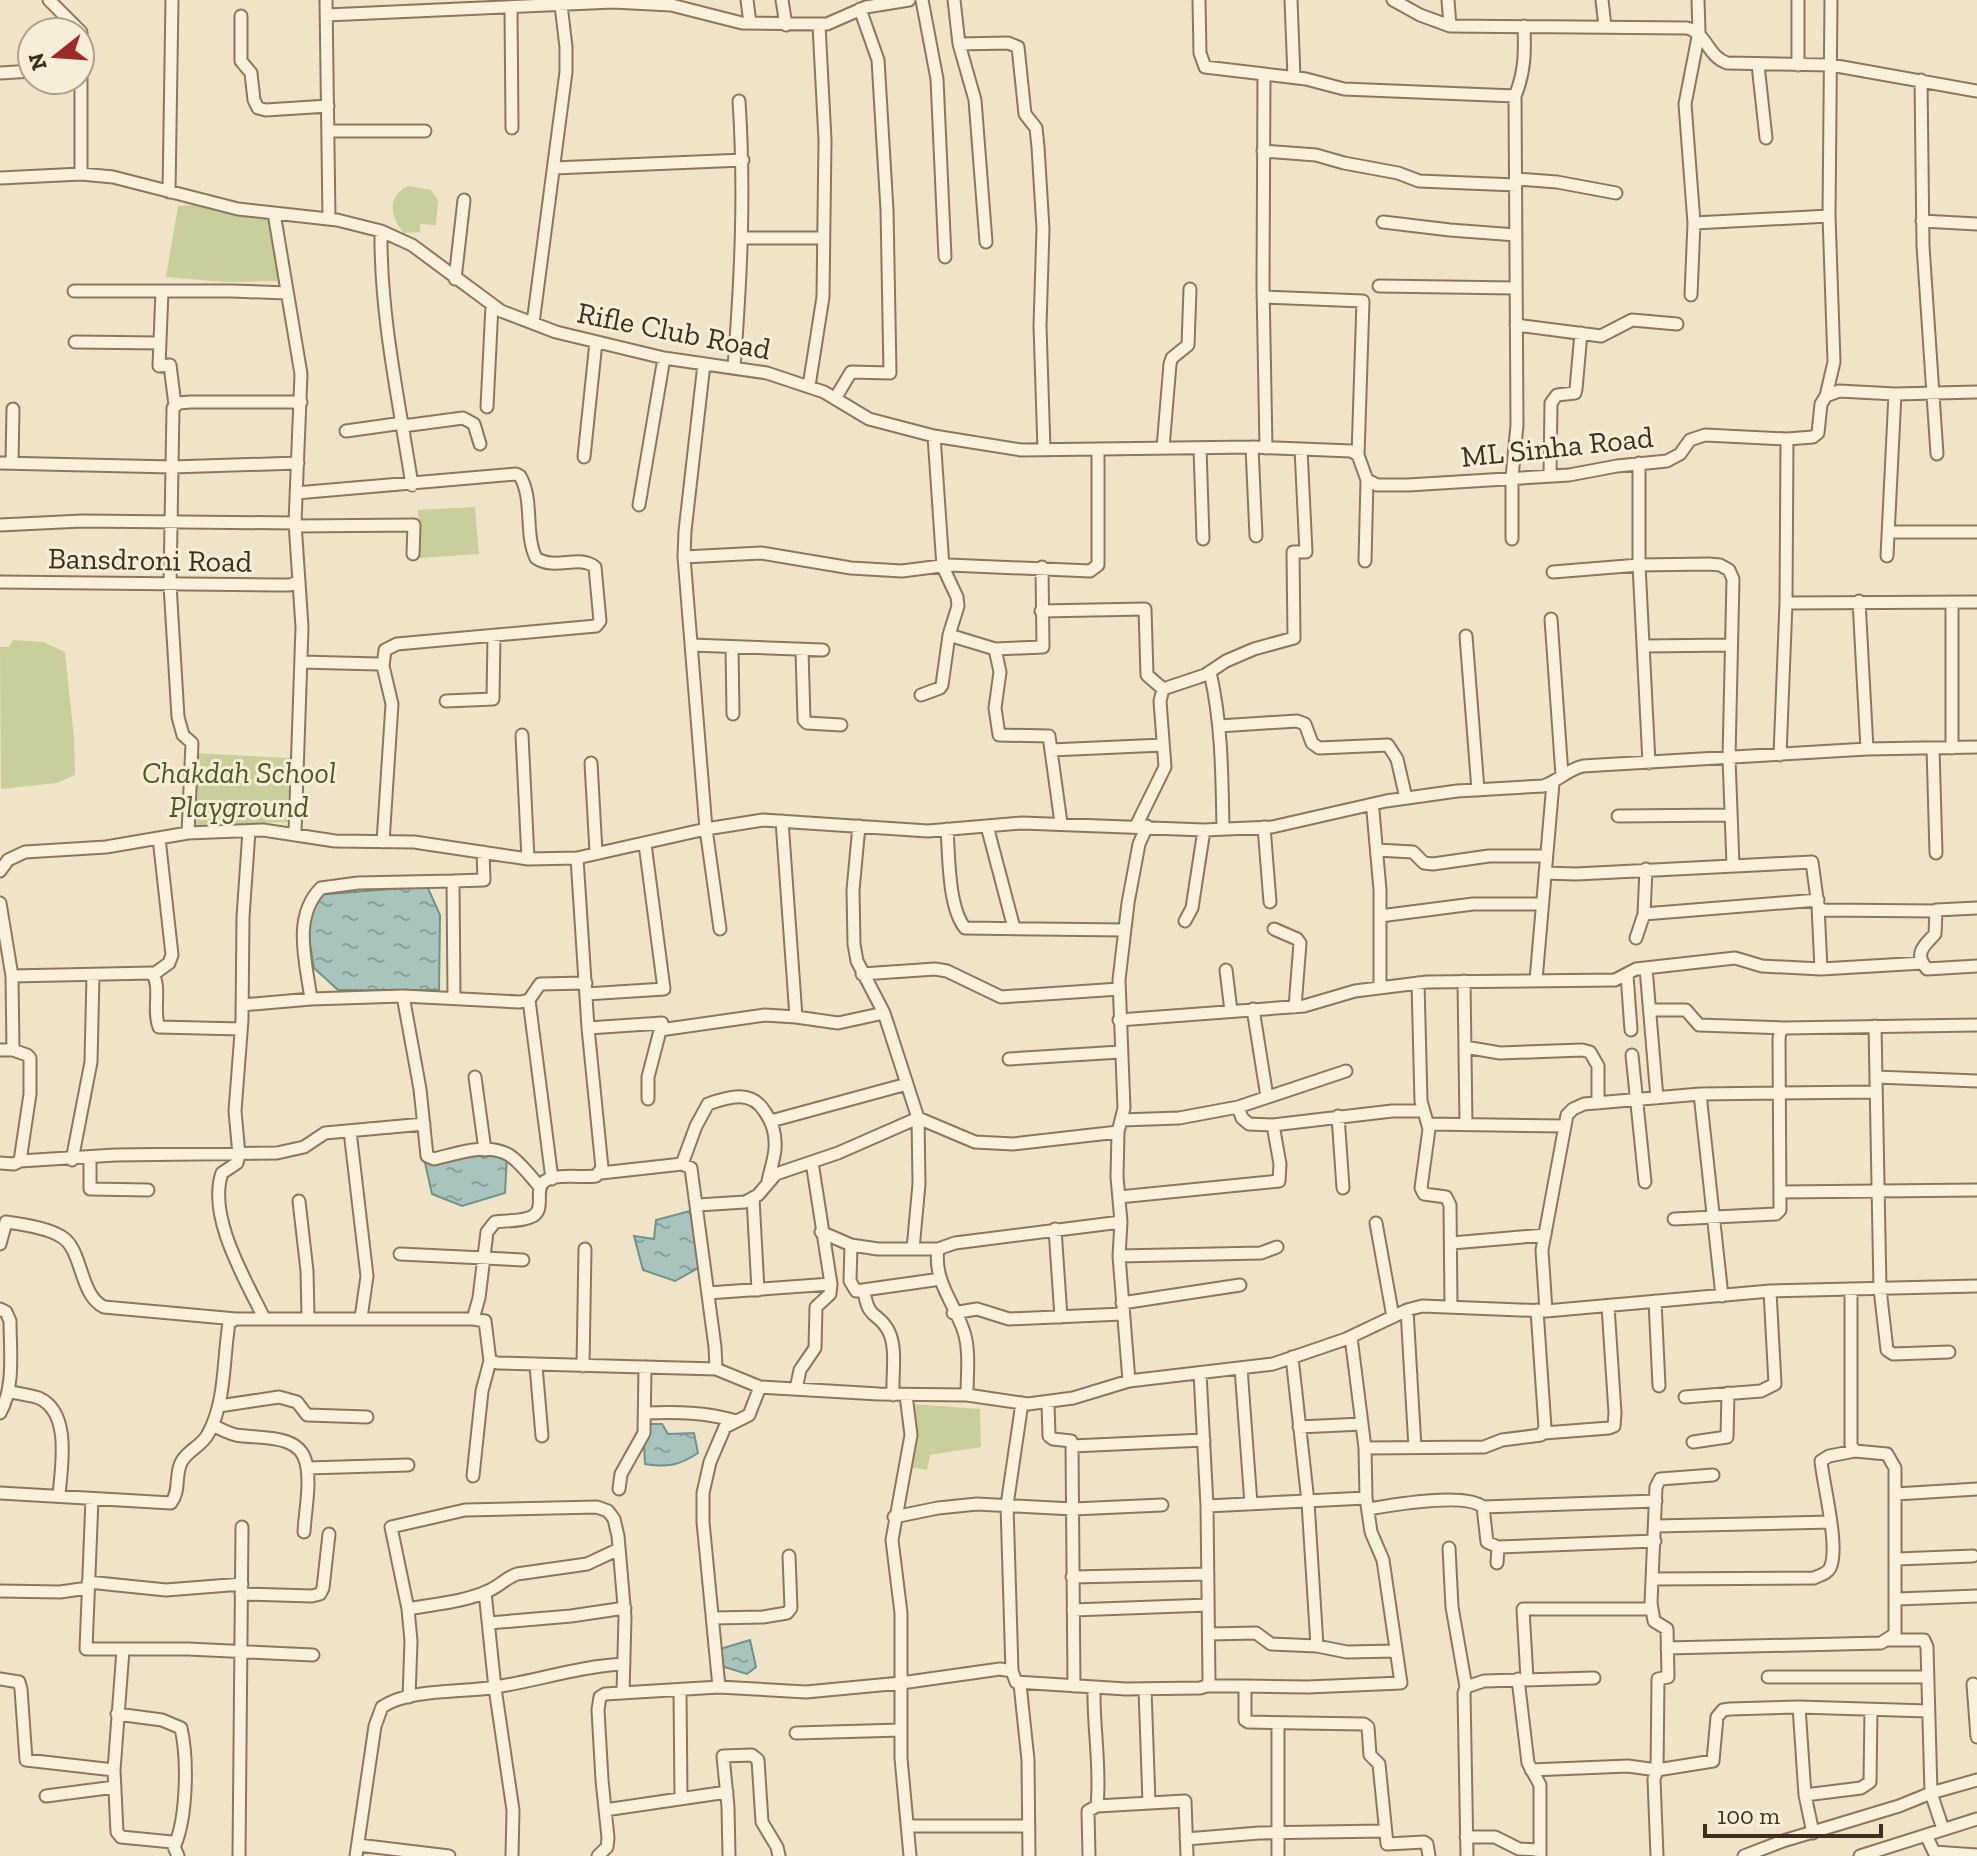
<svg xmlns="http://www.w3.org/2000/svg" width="1977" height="1856" font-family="'Zilla Slab',serif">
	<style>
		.park { fill: #c9cf9b }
		.water { fill: url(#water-ripples); stroke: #6f938a; stroke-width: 2 }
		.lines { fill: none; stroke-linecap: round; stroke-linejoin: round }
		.minor-casing { stroke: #8d765c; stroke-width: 15 }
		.minor { stroke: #faf1dc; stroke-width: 11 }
		.labels { text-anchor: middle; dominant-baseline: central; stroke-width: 6; stroke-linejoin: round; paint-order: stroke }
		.street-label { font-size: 30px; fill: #3d2e20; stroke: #f7eed8 }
		.park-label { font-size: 30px; font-style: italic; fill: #4d5a26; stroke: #f7eed8 }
	</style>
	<defs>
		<pattern id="water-ripples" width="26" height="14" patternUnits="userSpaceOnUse" patternTransform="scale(2)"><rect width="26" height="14" fill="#a9c4bc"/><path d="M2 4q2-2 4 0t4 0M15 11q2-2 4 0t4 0" fill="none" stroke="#8ba098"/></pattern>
	</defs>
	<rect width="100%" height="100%" fill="#f0e4c8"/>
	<path class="park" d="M409,186L431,190L438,200L436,225L420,224V232L404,233C390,217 386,195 409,186Z
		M193,205L270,217L279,281L225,282L166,277L178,206Z
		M475,507L479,554L420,558L418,510Z
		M13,640L43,642L65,652L74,738L75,775L57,783L1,789L0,647H9Z
		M193,753L290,758L288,822L188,826Z
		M912,1404L980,1409L981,1447L930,1455L927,1470L909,1467Z"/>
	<path class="water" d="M427,886L440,915L439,990H338L314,968L306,920L317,895Z
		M476,1148L507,1155L505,1193L462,1206L432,1194L424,1158Z
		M690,1211L700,1267L675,1281L643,1270L634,1236L654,1239L656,1220Z
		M643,1424H662L668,1434L694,1433L698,1453C680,1465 667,1468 645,1464Z
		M750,1640L756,1667L747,1674L718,1665L720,1649Z"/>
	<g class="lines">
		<defs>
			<path id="minor" d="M49,0L81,32V174
				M326,0L329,219
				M747,0L750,23
				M782,0L786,25
				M922,0L937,79L945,257
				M954,0L959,44L975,100L986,242
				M1199,0L1200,53L1205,67L1264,74L1263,286L1266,448
				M1291,0L1294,77
				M1393,0L1420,15L1450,26L1687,28C1707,33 1707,56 1727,63L1831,65L1977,91
				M1448,0L1450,26
				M1602,0L1605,27
				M1798,0V65
				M511,7L512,128
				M327,15L613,2L671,5L742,23L827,24L866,7L909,0
				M241,16V61L251,73L254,100L258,108L266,110L328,106
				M959,44L1008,43L1018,47L1025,114L1036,128L1038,147L1043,229L1040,326L1044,449
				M1758,65L1766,138
				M0,73L32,71
				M1264,74L1306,79L1344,89L1515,96
				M1921,80L1923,246L1937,454
				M328,131H425
				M1263,151L1316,155L1344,163L1398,173L1419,181L1516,185
				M554,168L743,160
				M0,178L81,174L113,177L238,209L337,220L381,231L412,245L501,311L556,332L664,358L767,373L824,392L869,419L934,436L1021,450L1252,447L1351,451L1358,455
				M1516,179L1557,182L1616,193
				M169,192L172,0
				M274,213L301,374L295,523L302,627L295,833
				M1922,221L1977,224
				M1383,222L1450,230L1516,235
				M1694,223L1829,216
				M381,231C380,316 399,401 412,485
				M743,238H823
				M455,279L464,200
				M1379,286L1515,288
				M74,291H232L287,293
				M162,291L159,366L170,365L175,405
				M1691,295L1694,223L1685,104L1699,32L1698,0
				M1263,297L1363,301L1358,455L1367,480L1377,485H1408L1569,475L1617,466L1667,461L1680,454L1690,440L1705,435L1787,439L1813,437L1818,433L1821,404L1826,396L1839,391L1895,394L1977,392
				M533,323L566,72V47L561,5
				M1516,325L1601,336L1632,320L1677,324
				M75,342L160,343
				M704,364L685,531L684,557L706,829L720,929
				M734,367C741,276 745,192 739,101
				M809,386L823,297L825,140L819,25
				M1826,396L1834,362L1829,216L1831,0
				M836,397L851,372L890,373L887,210L878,60L860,9
				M487,407L492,305
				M403,426L463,418L474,424L480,444
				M346,431L403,423
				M1252,447L1256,536
				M1163,448L1170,364L1172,358L1188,345L1190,289
				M1200,448L1203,539
				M584,457L596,342
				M12,462L13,409
				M0,463L172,467L298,463
				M1639,463V565L1649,763
				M1550,475L1551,403L1557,395L1575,393L1576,389L1581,333
				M296,493L516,474L520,476C534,500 524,533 536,558C555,571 579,554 595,567L600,621L596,626L397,644L385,650L383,666
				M639,505L664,358
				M0,525L82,521L295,523
				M295,526L414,525L413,554
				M1889,532H1977
				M1512,539V477L1517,425L1515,96C1525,72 1525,52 1524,26
				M1887,556L1895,394
				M684,557L761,553L851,568L902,571L949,565L1090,571L1098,565V449
				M1365,561L1367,480
				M1553,572L1639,565L1709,564L1720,565L1729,570L1733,579L1729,758L1733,865
				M0,582L277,585H290L299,581
				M1859,601L1867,749
				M1952,602V748
				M1786,603L1977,602
				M1041,611L1145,609L1147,675L1163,689
				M1551,619L1562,775
				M949,635L995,649L1000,672L995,708L999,735L1049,736L1061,823
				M1466,636L1478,790
				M692,645L823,650
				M1645,646L1731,645
				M732,647L733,714
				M995,649L1043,647L1042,567
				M802,650L804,720L807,723L841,725
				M301,662L378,664L383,666L392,704L383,842
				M1210,672C1222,724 1222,776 1223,829
				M921,695L940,688L942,685L949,635L958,606L957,597L943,567L934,436
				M446,701L493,699L494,636
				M1219,726L1297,721L1305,724L1312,743L1319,748L1388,745L1397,759L1406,798
				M522,735L528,859
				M1933,748L1936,853
				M1051,750L1163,745
				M1780,755L1786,603L1787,439
				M591,763L596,852
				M1373,811L1380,890V987
				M1618,816L1731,815
				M782,821L796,1017L838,1023L884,1013
				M859,826L853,890L854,944L857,961L884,1013L918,1118L919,1184L913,1249
				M987,826L1014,928
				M1136,826L1165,767L1160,701L1163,689L1205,675L1226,661L1254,649L1294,638L1293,552H1306L1301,449
				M1264,827L1270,902
				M947,829C949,856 948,907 965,928L1125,930
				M249,831L243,917L242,1020L235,1111L239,1155L237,1163L222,1173C207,1216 245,1279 264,1318
				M188,833L192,743L183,735L178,717L170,585L173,408L179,403L190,402H301
				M1377,850L1413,852L1424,863L1433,864L1489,856H1546
				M0,871L8,860L25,852L106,847L188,833L263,830L335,841L414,842L528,859L577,858L706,829L763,820L928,831L1022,823L1204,830L1272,827L1386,801L1457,791L1543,786C1558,781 1567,770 1583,766L1867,749L1977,747
				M1545,873L1576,874L1812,862L1818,906L1823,910L1935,911
				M453,881L484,880L483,852
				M0,903L12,976L13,1050H0
				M1818,906L1821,969
				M1977,908L1936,910L1935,934C1925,945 1913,953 1927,969L1977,966
				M1644,914L1818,900
				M1380,916L1473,904H1542
				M1185,921L1192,908L1204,830
				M1274,929L1297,939L1300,943L1295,1007
				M1636,938L1644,914L1646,869
				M1646,968L1657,1098
				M1226,970L1231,1011
				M154,974L169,963L172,955L159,838
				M862,974L935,969L947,971L1001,997L1119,989
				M1627,975L1631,1030
				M12,976L152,973C162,987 152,1011 159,1027L241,1029
				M1536,980L1553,783
				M1464,981L1466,1125
				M1418,983L1421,1101L1429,1129L1421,1188L1424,1194L1446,1197L1450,1205L1451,1306
				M586,994L664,989L645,844
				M403,996L520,1002L529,1000L540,984L586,983
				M311,999C306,962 292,917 321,888L358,883L453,881L454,997
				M529,1000L552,1179
				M242,1005L311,999L403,996L420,1089L427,1156L434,1159C455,1154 488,1142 509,1155C520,1162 531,1177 540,1187
				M1253,1009L1267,1097
				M1650,1010H1686L1699,1025L1784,1028
				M1119,1020L1304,1006L1355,991L1427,982L1615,980L1636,969L1735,958L1762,966L1821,969L1923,963
				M1875,1026L1880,1289L1887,1350L1893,1354L1949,1352
				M588,1028L662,1023L648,1077V1099
				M660,1030L765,1015L796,1017
				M1465,1047L1500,1053L1582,1050L1590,1052L1598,1066V1103
				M1632,1055L1645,1182
				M1009,1059L1120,1052
				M475,1077L485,1150
				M1876,1077L1977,1081
				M1700,1094L1722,1296
				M1238,1107L1242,1118L1249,1124L1273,1125L1392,1111H1423
				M1338,1116L1343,1188
				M1121,1120L1179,1118L1238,1107L1346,1071
				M771,1121L907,1084
				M1428,1124L1565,1126
				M350,1131L367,1276L361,1318
				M90,1158V1189L148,1190
				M72,1160L91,1062L93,975
				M20,1161L115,1155L277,1153L304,1147L325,1133L424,1124
				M0,1163L14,1164L20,1161L30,1094V1058L27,1055L13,1050
				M682,1164L696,1126L708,1104C730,1096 752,1090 765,1112C773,1123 776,1135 775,1149C774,1160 770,1171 768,1181
				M601,1173L682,1164L691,1168L715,1347L716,1369
				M1781,1192L1977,1190
				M1119,1197L1279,1181L1280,1164L1273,1125
				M753,1198L758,1290
				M299,1201L307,1271L308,1318
				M698,1205L745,1202L758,1195L776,1174L838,1153L918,1118L975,1142L1013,1144L1118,1132
				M1674,1219L1776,1214L1780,1210L1779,1039L1780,1032L1784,1028L1977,1025
				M1376,1223L1393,1317
				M1055,1229L1061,1317
				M821,1232L851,1245L878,1249H938
				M1452,1243L1545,1235
				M0,1244L6,1222C22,1224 48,1228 62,1237C83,1250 79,1295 104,1307L236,1319
				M851,1245L850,1281L856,1291L941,1279
				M400,1254L523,1260
				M1119,1256L1261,1253L1277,1247
				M864,1290C868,1322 879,1311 889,1332C897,1348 892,1376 893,1395
				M708,1293L831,1284
				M1655,1301L1659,1386
				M1122,1303L1240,1285
				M0,1309L6,1312L10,1321C10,1350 15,1387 0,1413
				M1407,1310L1415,1448
				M1546,1311L1542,1250L1567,1115L1573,1109L1584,1104L1700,1094L1876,1092
				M953,1313L977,1309L1009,1319L1122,1314
				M473,1319L479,1298L487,1232L495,1222C507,1220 522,1222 533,1216C546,1208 533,1189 545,1181C558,1173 581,1178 596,1176L602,1168L588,1028L577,858
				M1292,1357L1308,1502L1317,1646
				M536,1366L542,1436
				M583,1366L585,1249
				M1241,1368L1251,1504
				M1129,1381L1119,1256L1121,1222L1117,1177L1118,1132L1124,1108L1119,980L1128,903L1139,844L1147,826
				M796,1389L800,1370L815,1348L816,1307L830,1294L831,1284L812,1162
				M8,1391C18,1394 30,1395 39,1398C72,1413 61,1468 59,1496
				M906,1395L911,1435L892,1540L901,1613V1758L910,1856
				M967,1395C967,1375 970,1351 964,1332C955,1304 933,1281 938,1249L955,1243L1121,1222
				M1685,1397L1761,1391L1775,1384L1770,1291
				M1022,1403L1007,1505L1012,1671L1016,1682L1126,1689L1200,1688L1207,1686L1209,1681L1207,1506L1200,1373
				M1048,1403L1049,1436L1053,1439L1071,1441L1072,1446L1074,1686
				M219,1406L279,1397L297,1402L307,1415L367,1417
				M646,1413C678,1412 705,1412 736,1421
				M213,1425C220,1429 228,1433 236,1435C259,1439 300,1433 306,1463C311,1484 305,1511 304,1532
				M1299,1427L1362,1424
				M1544,1433L1609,1428L1614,1426L1615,1413L1608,1306
				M1693,1442L1727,1437L1728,1393
				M1072,1446L1204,1440
				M1365,1448L1484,1447L1502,1440L1541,1435L1545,1428L1537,1310
				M307,1468L408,1465
				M473,1476L482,1391L490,1361
				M619,1489L621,1474L644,1433L645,1367
				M0,1493L171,1503C181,1490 174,1474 182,1461C188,1450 202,1446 208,1434C226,1402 223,1359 229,1323L236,1319H473L485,1321L490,1361L498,1363L716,1369L760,1387L879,1394L967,1395L1028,1404L1073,1398L1129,1381L1273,1364L1346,1339L1407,1310L1422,1306L1546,1311L1770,1291L1977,1286
				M1896,1494L1977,1489
				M92,1499L86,1649H188L313,1655
				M1207,1506L1366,1498L1365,1448L1351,1337
				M1483,1507L1656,1501
				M1368,1509C1392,1505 1465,1492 1483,1507L1487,1542L1498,1547L1497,1563
				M894,1517L938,1508L977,1504L1073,1509L1162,1505
				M1656,1526L1831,1522
				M1498,1547L1655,1541
				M1449,1548L1452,1607L1466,1687
				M1897,1559L1973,1556
				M1072,1577L1208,1574
				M1652,1579L1814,1578C1820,1575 1827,1574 1830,1568C1840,1548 1823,1484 1821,1461L1829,1456L1855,1451
				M88,1582L166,1590L242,1584
				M0,1591L60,1592L88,1588
				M485,1592L495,1688L513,1810L512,1856
				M241,1594L312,1596L320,1594L323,1588L329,1534
				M1897,1599L1977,1596
				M408,1609C434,1604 466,1602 490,1590C499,1586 506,1578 517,1574L587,1564L619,1549
				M1073,1610L1208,1605
				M713,1618L763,1617L787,1613L791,1608L789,1556
				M489,1623L571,1616L625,1608
				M1209,1634L1256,1633L1271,1644L1317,1646L1347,1652L1396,1651
				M1889,1640H1924L1927,1647L1931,1793L1943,1829
				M1667,1648L1881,1643L1895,1634V1468L1887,1454L1855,1451L1851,1445V1289
				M1768,1677H1927
				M0,1679L19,1682L21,1689L26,1760L114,1770L117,1832L121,1837L172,1842L178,1856
				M1518,1679L1528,1763L1540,1785V1856
				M1527,1679L1523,1609H1652
				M1020,1684L1028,1760L1029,1856
				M1973,1684L1977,1737
				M1207,1686H1245V1720L1248,1722L1364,1724L1368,1727L1370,1755L1379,1764L1387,1844L1424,1842L1427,1844L1429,1856
				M1245,1686L1308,1687L1401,1683L1383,1560L1371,1532L1366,1498
				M719,1687L703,1522V1493L710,1462L725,1427L749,1415L760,1387
				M1145,1689L1149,1802
				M680,1690L681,1799
				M409,1697L411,1641L408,1609L391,1527L465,1510L597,1507L608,1511L614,1519L618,1536L625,1617L623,1693
				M1799,1707L1928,1711
				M117,1714L162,1720L181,1728C188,1759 187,1816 175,1845
				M1278,1724V1856
				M796,1733L901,1730
				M114,1770L123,1650
				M1531,1770L1628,1766L1657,1770L1658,1679L1668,1677L1667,1629L1654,1621L1651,1603L1656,1487L1660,1479L1713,1475
				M1805,1795L1861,1788L1870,1782L1871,1710
				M46,1796L115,1787
				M1097,1806L1185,1801L1187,1856
				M605,1810L727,1792
				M907,1826H1029
				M1926,1835L1934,1852L1977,1855
				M1466,1837H1495L1519,1849L1540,1850
				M1186,1839L1259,1833L1384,1831
				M358,1845L449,1856
				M239,1856L242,1527
				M356,1856L375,1726L382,1707C410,1688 463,1693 496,1687C539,1680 581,1666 624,1664
				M598,1856L607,1847L608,1838L602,1780L598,1710L600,1697L605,1694L719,1687L806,1692L901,1683L1000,1669L1012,1671
				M729,1856L728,1807L723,1756L752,1755L758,1760L762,1822L777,1847L779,1856
				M1089,1856L1088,1811L1097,1806C1101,1766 1093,1727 1094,1687
				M1467,1856L1464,1693L1466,1687L1484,1681L1594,1678
				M1657,1856L1654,1779L1657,1770L1713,1761L1717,1717L1723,1710L1730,1709L1799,1707L1805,1795L1813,1833
				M1744,1856L1783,1841L1899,1806L1931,1793L1977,1780
				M1860,1856L1977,1819"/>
		</defs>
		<use href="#minor" class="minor-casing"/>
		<use href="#minor" class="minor"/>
	</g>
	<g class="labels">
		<g class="street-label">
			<text transform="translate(674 331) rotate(11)">Rifle Club Road</text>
			<text transform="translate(1557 447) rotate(-6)">ML Sinha Road</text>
			<text transform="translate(150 560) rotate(1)">Bansdroni Road</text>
		</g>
		<g class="park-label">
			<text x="239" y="773">Chakdah School<tspan x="239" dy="34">Playground</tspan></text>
		</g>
	</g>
	<g transform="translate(56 56) rotate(253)"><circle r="38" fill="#f7eed8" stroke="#ada18e" stroke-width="2"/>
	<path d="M0-6L14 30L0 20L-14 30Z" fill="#9e2a2b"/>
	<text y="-12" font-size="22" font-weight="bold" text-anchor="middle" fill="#3d2e20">N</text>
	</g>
	<path d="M1705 1824v12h176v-12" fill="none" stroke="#3d2e20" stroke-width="4"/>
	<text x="1717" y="1824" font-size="24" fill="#3d2e20" stroke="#f7eed8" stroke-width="6" paint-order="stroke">100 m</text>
</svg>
